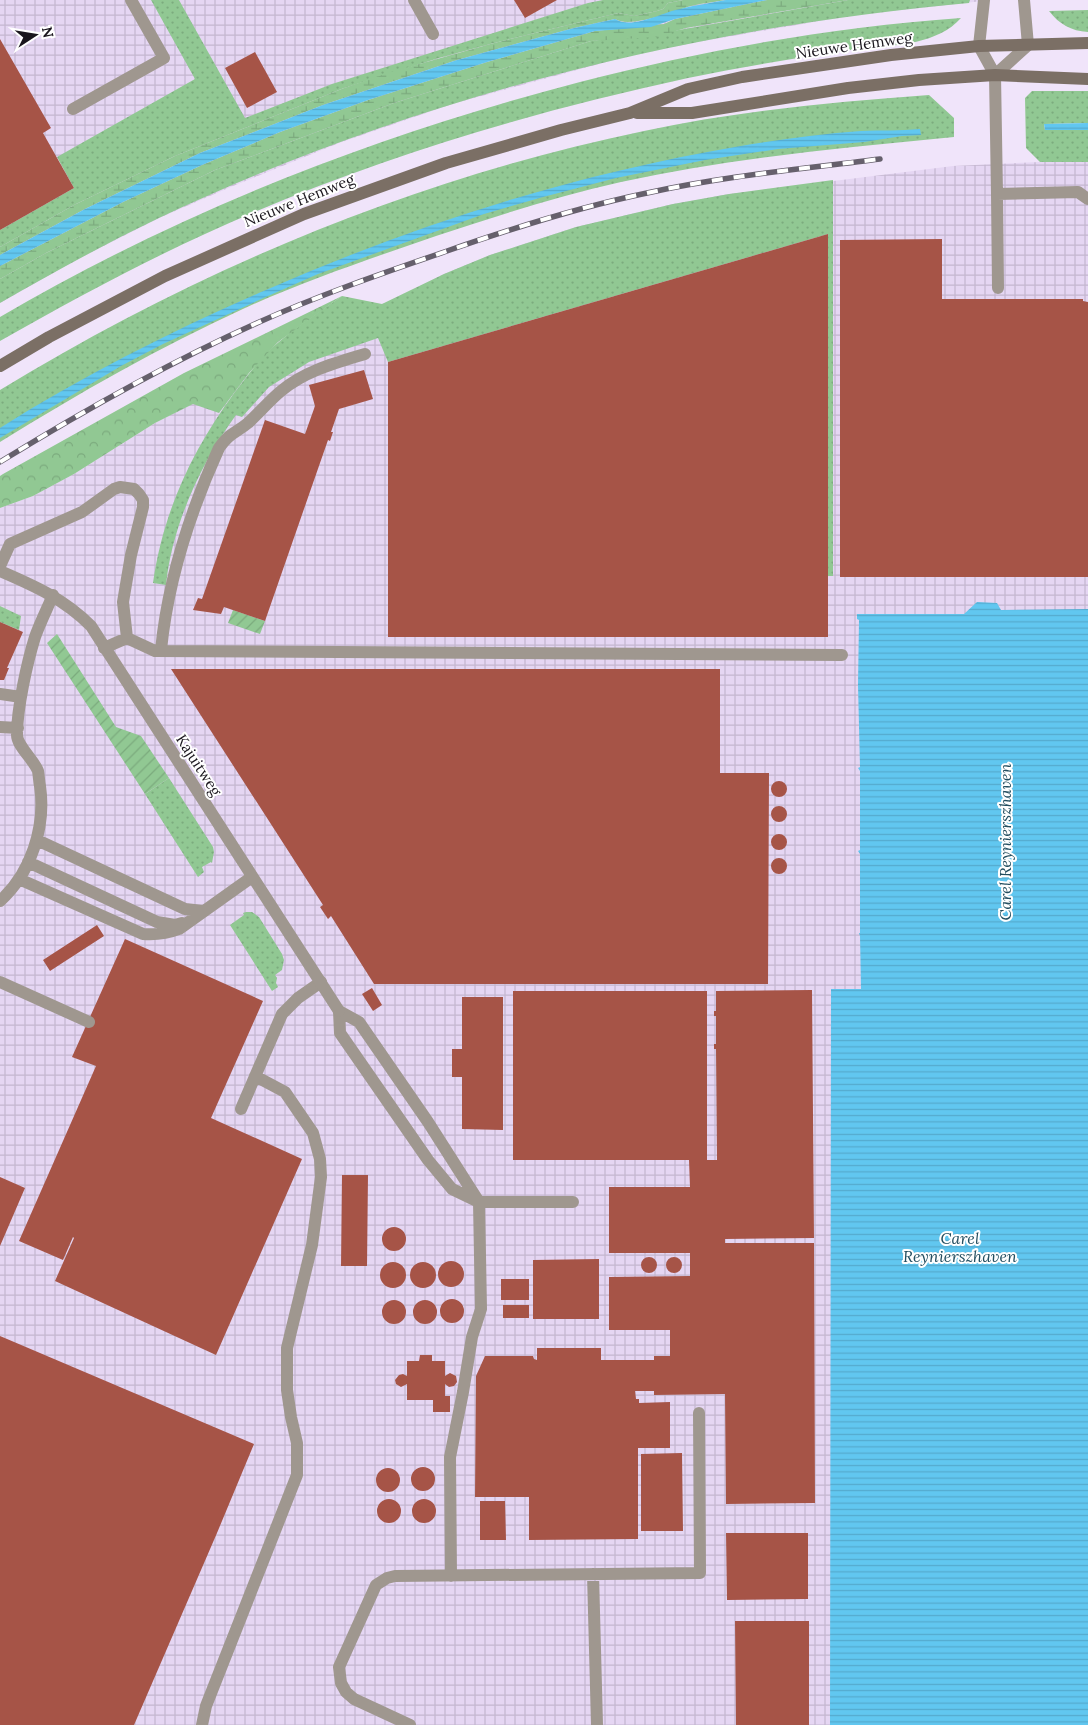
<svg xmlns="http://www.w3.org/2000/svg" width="1088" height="1725" font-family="Lora,serif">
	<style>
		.industrial { fill: url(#industrial-grid) }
		.grass { fill: url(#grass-dots) }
		.forest { fill: url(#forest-crowns) }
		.wetland { fill: url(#wetland-marsh) }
		.garden { fill: url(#garden-furrows) }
		.water { fill: url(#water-rules) }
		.building { fill: #a65447 }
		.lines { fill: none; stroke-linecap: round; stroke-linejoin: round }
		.service { stroke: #9f978f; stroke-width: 12 }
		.minor { stroke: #9f978f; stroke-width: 12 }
		.secondary { stroke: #7b6f65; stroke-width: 12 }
		.rail-casing { stroke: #66606c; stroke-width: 5.5 }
		.rail { stroke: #fff; stroke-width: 4; stroke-dasharray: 11; stroke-linecap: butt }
		.labels { text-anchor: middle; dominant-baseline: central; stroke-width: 4; stroke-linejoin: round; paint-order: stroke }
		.street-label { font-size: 15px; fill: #1a161d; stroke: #fff }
		.water-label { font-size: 16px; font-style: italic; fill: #234e60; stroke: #fff }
	</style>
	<defs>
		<pattern id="industrial-grid" width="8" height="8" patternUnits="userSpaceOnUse" patternTransform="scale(1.25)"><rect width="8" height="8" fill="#e5d6f3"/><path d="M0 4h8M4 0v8" fill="none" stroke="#c4b7d0"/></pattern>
		<pattern id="grass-dots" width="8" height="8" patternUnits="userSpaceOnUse" patternTransform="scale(1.25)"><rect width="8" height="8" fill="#91c893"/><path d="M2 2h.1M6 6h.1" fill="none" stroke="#7cab7e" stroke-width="1.8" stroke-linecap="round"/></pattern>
		<pattern id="forest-crowns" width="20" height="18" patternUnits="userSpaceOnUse" patternTransform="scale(1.25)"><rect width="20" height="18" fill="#91c893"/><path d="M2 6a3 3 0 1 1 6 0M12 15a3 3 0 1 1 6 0" fill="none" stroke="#7cab7e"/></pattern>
		<pattern id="wetland-marsh" width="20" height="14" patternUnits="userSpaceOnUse" patternTransform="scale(1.25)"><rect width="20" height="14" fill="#91c893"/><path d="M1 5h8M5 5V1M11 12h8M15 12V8" fill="none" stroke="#7cab7e"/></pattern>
		<pattern id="garden-furrows" width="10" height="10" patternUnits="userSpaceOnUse" patternTransform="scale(1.25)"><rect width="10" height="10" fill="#91c893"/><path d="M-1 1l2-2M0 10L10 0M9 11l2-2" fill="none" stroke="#7cab7e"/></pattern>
		<pattern id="water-rules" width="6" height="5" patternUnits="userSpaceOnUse" patternTransform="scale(1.25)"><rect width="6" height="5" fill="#61c7f0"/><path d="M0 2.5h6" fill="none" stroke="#54aacd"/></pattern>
	</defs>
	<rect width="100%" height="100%" fill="#f0e4fa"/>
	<path class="industrial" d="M0,0H992L854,15L692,43L632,55L452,104L339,143L233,186L159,218L74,261L0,303Z
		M1040,162H1088V1725H0V508L33,496L74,474L155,423L444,274L490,255L576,227L673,204L729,194L953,166Z"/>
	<path class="grass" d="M151,0H179L245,118L332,84L588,3L603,0H683L668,3L663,9L657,11L634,16L618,13L494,43L439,58L344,88L175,156L74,205L0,247V230L74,188L57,157L195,79Z
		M848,0H970L969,3C690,28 413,98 159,218C105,244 52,273 0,303V279L46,253L215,170L394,103L591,41L673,31Z
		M1088,10V32C1071,31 1059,24 1049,11Z
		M961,18C938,44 897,45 866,48C845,51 825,53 804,57C766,63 727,70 688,78C522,114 359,163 205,234C135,266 67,303 0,341V317C181,211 376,135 580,82C705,50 832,27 961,18Z
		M1032,91H1088V123L1044,124L1045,130H1088V162H1040L1026,148L1025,98Z
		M929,95L954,118V137C842,148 731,158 621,182C558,196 497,216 436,236C372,258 307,280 245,308C160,347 79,393 0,442V390C198,269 416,178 644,131C738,111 834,102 929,95Z
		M833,180V576H828V234L388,362L378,338L309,362L269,387L242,417L236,415C201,463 172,525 166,585L153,583C163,512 192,450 235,392C248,375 262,355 280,341C299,325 321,311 342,296L382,304L444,274L490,255L576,227L673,204L729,194Z
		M0,606L21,616L19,630L0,622Z
		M169,778L213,847L214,852L212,863L211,862L202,867L204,872L198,877L145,794Z
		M246,912H252L259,917L282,954L284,960L282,970L275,975L277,978L276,983L278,987L272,991L230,925L244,915L243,913Z"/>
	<path class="forest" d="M342,296L278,342L249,373L219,413L193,404L155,423L74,474L33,496L0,508V476L3,474L184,373Z"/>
	<path class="wetland" d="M683,0H726C715,2 703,3 691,6C674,11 630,29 615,19L574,28L457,60L323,105L200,153L85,209L0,255V247L74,205L175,156L344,88L391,72L494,43L618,13L634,16L657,11L663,9L668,3Z
		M767,0H848L686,28L655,37L591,41L394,103L215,170L46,253L0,279V266L123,202L202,165L280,132L368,100L487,62L595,31L664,24L675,19Z"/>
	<path class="garden" d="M233,610L265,621L260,634L228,623Z
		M57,634L116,727L141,736L169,778L145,794L47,643Z"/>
	<path class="water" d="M726,0H767L675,19L651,27L595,31L487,62L368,100L280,132L202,165L123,202L0,266V255L85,209L200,153L323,105L457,60L574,28L615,19C632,30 663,12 680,9C695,5 711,3 726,0Z
		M1088,123V130H1045L1044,124Z
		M920,129L921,135L902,136L864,142L778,149L705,160L616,178L543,197L484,214L318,274L259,300L163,344L121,366L0,438V428C84,375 174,330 266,290C417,224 572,175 735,147C776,140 819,134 861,131C881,130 901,131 920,129Z
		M977,602L997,603L1001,610L1088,609V1725H830L831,989H861L860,936L859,933H860V854L858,851L860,850V771L858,768L860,767L858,685L859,620L857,619V614H964Z"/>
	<path class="building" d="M514,0H557L525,18Z
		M0,39L51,128L43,133L74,188L0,230Z
		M255,52L277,92L247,108L225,68Z
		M828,234V637H388V362Z
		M942,239V299H1083V301L1088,302V577H840V240Z
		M364,370L373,399L339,409L331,432H333L330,441L328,440L265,621L224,607L221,614L193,610L198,598L202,599L265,420L305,434L315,406L309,385Z
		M0,622L23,632L7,668H9L4,680H0Z
		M171,669H720V773H769L768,984H374L331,916L328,919L320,907L323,905Z
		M771 789a8 8 0 1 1 16 0a8 8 0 1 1-16 0Z
		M771 814a8 8 0 1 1 16 0a8 8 0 1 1-16 0Z
		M771 842a8 8 0 1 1 16 0a8 8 0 1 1-16 0Z
		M771 866a8 8 0 1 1 16 0a8 8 0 1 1-16 0Z
		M97,925L104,936L50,971L43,960Z
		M125,939L263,1001L211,1118L302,1159L216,1355L55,1281L74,1238L73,1237L63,1260L19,1241L96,1066L72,1057Z
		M372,988L382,1005L373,1011L362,994Z
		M812,990L814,1238L725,1239V1243H814L815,1503L726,1504L725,1394L654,1395V1391H635L636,1399H639V1403L670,1402V1448H638V1539L529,1540V1497H475L476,1376L485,1356H533L534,1359L537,1360V1348H601V1360H654V1356H670V1330H609V1277L690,1276V1253H609V1187H690L689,1160H513V991H707V1160H717L716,1049H714V1044H716V1016H714V1011H716V991Z
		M462,997H503V1130L462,1129V1077H452V1049H462Z
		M342,1175H368L367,1266H341Z
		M0,1177L25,1188L0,1246Z
		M382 1239a12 12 0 1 1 24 0a12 12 0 1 1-24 0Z
		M641 1265a8 8 0 1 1 16 0a8 8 0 1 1-16 0Z
		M666 1265a8 8 0 1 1 16 0a8 8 0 1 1-16 0Z
		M599,1259V1319H533V1260Z
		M438 1274a13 13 0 1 1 26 0a13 13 0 1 1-26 0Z
		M380 1275a13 13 0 1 1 26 0a13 13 0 1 1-26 0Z
		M410 1275a13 13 0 1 1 26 0a13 13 0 1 1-26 0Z
		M501,1279H529V1300H501Z
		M440 1311a12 12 0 1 1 24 0a12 12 0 1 1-24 0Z
		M382 1312a12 12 0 1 1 24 0a12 12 0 1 1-24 0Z
		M413 1312a12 12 0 1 1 24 0a12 12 0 1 1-24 0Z
		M503,1305H529V1318H503Z
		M0,1336L254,1444L217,1533L134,1725H0Z
		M420,1355H432V1361H445V1376L450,1373L456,1376L457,1382L454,1386L449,1387L445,1384V1396H450V1412H433V1400H407V1384L401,1387L396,1384L395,1380L399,1375L403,1374L407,1376V1361H419Z
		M682,1453L683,1531H641V1454Z
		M411 1479a12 12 0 1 1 24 0a12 12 0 1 1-24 0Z
		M376 1480a12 12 0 1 1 24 0a12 12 0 1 1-24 0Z
		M377 1511a12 12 0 1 1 24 0a12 12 0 1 1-24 0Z
		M412 1511a12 12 0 1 1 24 0a12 12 0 1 1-24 0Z
		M480,1501H505L506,1540H480Z
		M726,1533H808V1599L727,1600Z
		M735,1621H809V1725H736Z"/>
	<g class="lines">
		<path class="service" d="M414,0L433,34
			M995,75L997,194L1078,192L1088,199
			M73,109L164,58L131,0
			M997,194L998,288
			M0,566L10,544L82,512L114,489L120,487L134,489L139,494L143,500V507L131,555L123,602L127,638
			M104,648L127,638L155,651L842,655
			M161,650C168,579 190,512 219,448C229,433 236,433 248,423C259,413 269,401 281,391C305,371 335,363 365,354
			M0,694L21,697
			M0,727L18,728
			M37,840L185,909L203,911
			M28,862L157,922L175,925L182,923
			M19,879L143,934C156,935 166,934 179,929L252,877
			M0,901C31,873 46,827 40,786C39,782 39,776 38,771C34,760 17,746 17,735C17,708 27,663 35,637C40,623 47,609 53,595
			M0,982L89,1022
			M339,1011L359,1022L428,1122L479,1202L481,1309L472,1337L463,1392L450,1457L451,1576
			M339,1011L340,1033L428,1160L452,1189L479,1202H573
			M241,1109L282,1014L298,998L321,982
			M593,1574L597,1725
			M202,1725L206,1706L297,1475V1443L291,1417L287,1390V1348L312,1245L321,1177L320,1159L313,1133L285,1092L255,1076
			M410,1725L354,1699L346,1692L341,1683L339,1667L376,1585L387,1578L395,1576L700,1573L699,1413"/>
		<path class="minor" d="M984,0L979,46L995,75L1028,45L1024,0
			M0,571C35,586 64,599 91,626L339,1011"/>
		<path class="secondary" d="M637,113H692L848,88L919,80L995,75L1088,79
			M0,366L49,337L165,276L304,214L446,163L561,130L630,113L688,89L742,77L891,55L979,46L1088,43"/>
		<defs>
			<path id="rail" d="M0,462C83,411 168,363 257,323C319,295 383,273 447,251C513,228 579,207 647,193C724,176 802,169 880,159"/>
		</defs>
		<use href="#rail" class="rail-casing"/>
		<use href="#rail" class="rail"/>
	</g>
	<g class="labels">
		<g class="street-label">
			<text transform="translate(854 45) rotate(-8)">Nieuwe Hemweg</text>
			<text transform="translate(299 200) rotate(-22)">Nieuwe Hemweg</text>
			<text transform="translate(199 765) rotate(57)">Kajuitweg</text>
		</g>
		<g class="water-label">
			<text transform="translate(1005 842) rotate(-90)">Carel Reynierszhaven</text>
			<text x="960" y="1238">Carel<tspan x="960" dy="18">Reynierszhaven</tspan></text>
		</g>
	</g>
	<g transform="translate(35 35) rotate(78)" stroke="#ffffff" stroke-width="4" paint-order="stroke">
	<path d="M0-4L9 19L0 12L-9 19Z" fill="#1a161d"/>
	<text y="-8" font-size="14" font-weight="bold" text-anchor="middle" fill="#1a161d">N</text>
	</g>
</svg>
